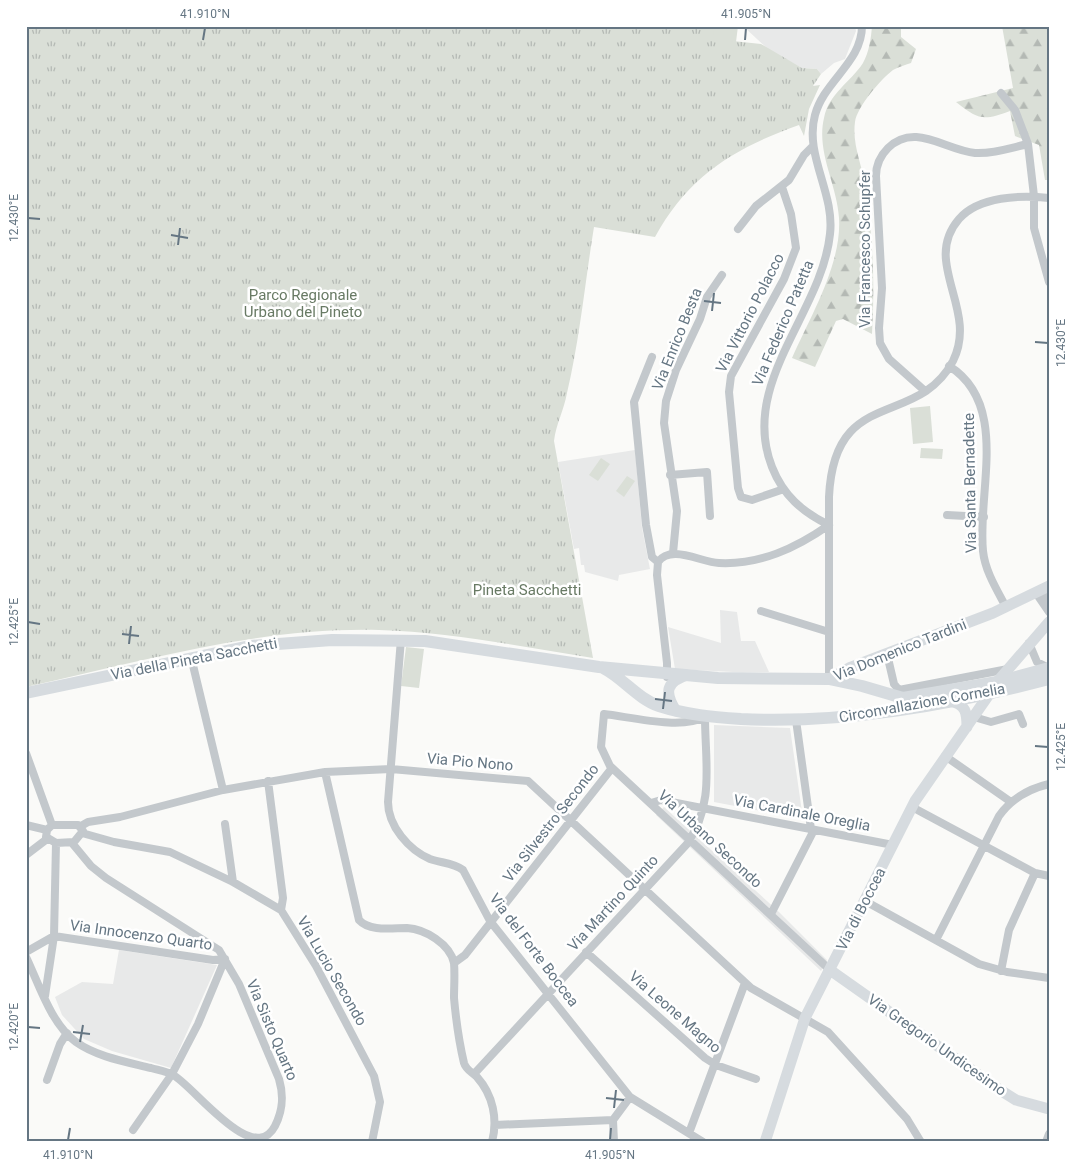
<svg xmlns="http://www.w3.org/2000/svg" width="1075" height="1168" font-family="Roboto,sans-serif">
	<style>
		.built { fill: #e8e9e9 }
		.forest { fill: url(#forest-firs) }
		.park { fill: url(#park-tufts) }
		.pitch { fill: #dadfd7 }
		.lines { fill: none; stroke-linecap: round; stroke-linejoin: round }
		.street { stroke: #c3c8cc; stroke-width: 8 }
		.secondary { stroke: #d6dbdf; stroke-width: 11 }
		.primary { stroke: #d6dbdf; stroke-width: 12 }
		.ticks { fill: none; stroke: #657683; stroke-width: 2 }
		.labels { text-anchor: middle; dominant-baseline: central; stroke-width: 5; stroke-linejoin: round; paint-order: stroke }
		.street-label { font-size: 15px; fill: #657683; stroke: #fff }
		.park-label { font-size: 15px; fill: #687a64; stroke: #fff }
		.neatline { fill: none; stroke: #657683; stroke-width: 2 }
		.ticks-label { font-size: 12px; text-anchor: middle; fill: #657683 }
	</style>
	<defs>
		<pattern id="forest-firs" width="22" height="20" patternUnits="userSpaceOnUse" patternTransform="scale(1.25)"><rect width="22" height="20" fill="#dadfd7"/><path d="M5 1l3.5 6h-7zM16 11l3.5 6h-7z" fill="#b4b9b4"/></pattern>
		<pattern id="park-tufts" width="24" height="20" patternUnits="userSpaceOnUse" patternTransform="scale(1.25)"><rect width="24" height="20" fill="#dadfd7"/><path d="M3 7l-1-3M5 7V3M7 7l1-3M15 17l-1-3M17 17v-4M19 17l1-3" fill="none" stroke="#b4b9b4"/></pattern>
	</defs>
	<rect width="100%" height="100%" fill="#fafaf8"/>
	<path class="built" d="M743,26H855L856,31L845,59L834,63L821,74L817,69L802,68L769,50Z
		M635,450L642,528L650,569L619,575L618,581L585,572L584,565H581L579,548L574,549L558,462Z
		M720,610L737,612L741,641H755L769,672H733L675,669L668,627L721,643Z
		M714,725L790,728L803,819L714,802Z
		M664,807L779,912L827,960L821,971L656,815Z
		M119,950L217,965L171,1068L112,1051L84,1039L62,1015L55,997L82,982L113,984Z"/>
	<path class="forest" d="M872,26H901V37L916,49L911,63C905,65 898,67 893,70C881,79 857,107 855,122C852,145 862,164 865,185C873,235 875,284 872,334L843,319L836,321L815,367L792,358C810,317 842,264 839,218C837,184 816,152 824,118C829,93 850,83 863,63C869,52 871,39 872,26Z
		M1002,26H1049V180H1045L1039,145L1015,136L1010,111C983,121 979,120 956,102L1013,88Z"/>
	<path class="park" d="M26,26H714L733,41L761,44L802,68L817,69L821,74L813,86L820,85L809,109L804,136L799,125C735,148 689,175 655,237L594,227C585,282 580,338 567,393C564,410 556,424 554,441L593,658C522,647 451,632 379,630C258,627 143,661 26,687Z"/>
	<path class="pitch" d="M714,26H738L736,42L713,40Z
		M930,406L933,442L913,444L910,408Z
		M921,448L943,449L942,459L920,458Z
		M601,458L610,464L598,481L589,475Z
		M627,476L635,481L624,497L616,491Z
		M406,647L424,649L419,688L401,686Z"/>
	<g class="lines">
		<path class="street" d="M1001,93L1015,110L1028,144L1034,196V228L1049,282
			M782,187L791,214L796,248L784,279L731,376L729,392L738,488L741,497L752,500L784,489
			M738,229L756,206L789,180L804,155L813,146
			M652,357L634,402L646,525L652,557L658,562
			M949,366C1010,404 977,492 983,551C985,571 997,590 1006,607
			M925,391L889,359L880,343L879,328L882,288L876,176C876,165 880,156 888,148C915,122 945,150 975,153C993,154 1010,148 1028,144
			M670,475L707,472L710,516
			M947,515L984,517
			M829,525C802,512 783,495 772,467C739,383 822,313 830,234C835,193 804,155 815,115C824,81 862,62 862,26
			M673,553L677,511L664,423L666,401L676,370L700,319L707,297L722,275
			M658,562C671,544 700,562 719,563C760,565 796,548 829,525
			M658,562L657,575L667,663V677
			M1042,590L1049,601
			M1036,593L1049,612
			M761,611L829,632
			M401,639L388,802C388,826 409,850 430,859C441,863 454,863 463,870L490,921L630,1097L703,1142
			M1029,643L1037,662L1047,667
			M887,654L894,684L899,690L1008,669
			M191,657L223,790
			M829,679V497C834,385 917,429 953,361C979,309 921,263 959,219C979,196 1021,195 1049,198
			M974,717L991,722L1019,714L1023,724
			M796,720L811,829
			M26,753L52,825
			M945,756L1011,802
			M325,772L359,920C370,932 392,928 407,928C425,929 450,944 454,963C455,974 454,987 454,998C456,1020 459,1042 464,1063C466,1070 472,1072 477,1077C493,1095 498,1119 492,1142
			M268,781L283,898L281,910L316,966L374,1076L380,1102L372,1142
			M651,803L661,800L893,845
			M912,807L1035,873L1049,876
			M225,824L233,882
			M26,825L47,830
			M52,825H78L83,831L74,842L56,843L46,837L47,830Z
			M81,826L88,822L120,817L223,790L325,772L391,769L528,781L751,988L828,1032L907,1119L921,1142
			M82,833L114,842L170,852L233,882L281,910
			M26,855L47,839
			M865,901L979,964L1007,972L1049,978
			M771,914L814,830
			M54,936L213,960L225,959
			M936,940L999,816C1011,799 1028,789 1049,784
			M26,952L54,936
			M586,952L705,1058L716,1065L756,1079
			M26,957C39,984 51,1024 76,1042C97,1057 127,1062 151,1068C158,1070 167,1071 173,1075C193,1085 253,1168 275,1126C283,1110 284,1096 279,1079L239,984L219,950L106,878L91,866L72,843
			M454,963L465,955L612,768
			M1001,971L1009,930L1035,873
			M45,996L54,936L56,843
			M474,1074L687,844C715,803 705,763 705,717C681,730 631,717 604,714L601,747L610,766L830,970
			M47,1080L60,1044L67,1033
			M495,1125L613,1120
			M133,1130L172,1074L198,1024L225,959
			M689,1133L745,983
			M614,1142L613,1120L630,1097
			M1046,1142L1049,1134"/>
		<path class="secondary" d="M829,679L849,668L993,613L1049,586
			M997,682L1049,622
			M950,701C966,704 967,713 967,727
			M676,711C664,692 666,682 687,675
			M830,970L1000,1090L1016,1100L1049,1109
			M765,1142L805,1018L915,801L990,693"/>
		<path class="primary" d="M603,668C623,678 638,699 659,706C687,715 713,717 741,719C845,724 949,705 1049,679
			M26,693L250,646L332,640L425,641L599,667L718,678L829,679L862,686L903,698L997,682L1049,668"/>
	</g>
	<path class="ticks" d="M203,40L205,28M745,40L746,28M28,218L40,219M171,235L188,238M178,245L180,228M704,301L721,303M712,311L714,293M1035,342L1048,343M28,622L40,624M122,634L139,636M129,644L131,626M655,699L672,701M663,709L665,692M1035,746L1048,747M28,1027L40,1028M73,1032L90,1034M80,1042L83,1025M606,1098L624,1100M614,1108L616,1090M68,1140L70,1128M610,1140L611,1128"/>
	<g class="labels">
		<g class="street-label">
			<text transform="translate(865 249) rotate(-90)">Via Francesco Schupfer</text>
			<text transform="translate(750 313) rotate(-63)">Via Vittorio Polacco</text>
			<text transform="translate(783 323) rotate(-67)">Via Federico Patetta</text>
			<text transform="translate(677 339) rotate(-68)">Via Enrico Besta</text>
			<text transform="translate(970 483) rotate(-91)">Via Santa Bernadette</text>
			<text transform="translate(900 650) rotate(-22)">Via Domenico Tardini</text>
			<text transform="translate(194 659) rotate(-11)">Via della Pineta Sacchetti</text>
			<text transform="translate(922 703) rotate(-10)">Circonvallazione Cornelia</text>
			<text transform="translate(470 762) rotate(5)">Via Pio Nono</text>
			<text transform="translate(802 813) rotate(11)">Via Cardinale Oreglia</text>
			<text transform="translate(551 823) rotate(-52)">Via Silvestro Secondo</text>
			<text transform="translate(710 839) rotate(43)">Via Urbano Secondo</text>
			<text transform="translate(613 903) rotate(-47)">Via Martino Quinto</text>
			<text transform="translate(861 909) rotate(-63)">Via di Boccea</text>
			<text transform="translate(141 935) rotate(8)">Via Innocenzo Quarto</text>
			<text transform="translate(534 950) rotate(53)">Via del Forte Boccea</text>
			<text transform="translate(332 971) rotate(60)">Via Lucio Secondo</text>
			<text transform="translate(675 1012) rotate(41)">Via Leone Magno</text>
			<text transform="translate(272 1030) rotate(67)">Via Sisto Quarto</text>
			<text transform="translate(937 1045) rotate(35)">Via Gregorio Undicesimo</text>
		</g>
		<g class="park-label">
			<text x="303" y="295">Parco Regionale<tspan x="303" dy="17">Urbano del Pineto</tspan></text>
			<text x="527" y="590">Pineta Sacchetti</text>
		</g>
	</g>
	<rect width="1075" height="1168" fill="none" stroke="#ffffff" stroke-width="55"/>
	<rect x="28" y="28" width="1020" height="1112" class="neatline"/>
	<g class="ticks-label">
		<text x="205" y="18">41.910°N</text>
		<text x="746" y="18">41.905°N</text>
		<text transform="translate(14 218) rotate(-90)" y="4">12.430°E</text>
		<text transform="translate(1061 343) rotate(-90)" y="4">12.430°E</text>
		<text transform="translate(14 622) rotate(-90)" y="4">12.425°E</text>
		<text transform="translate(1061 747) rotate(-90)" y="4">12.425°E</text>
		<text transform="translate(14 1027) rotate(-90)" y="4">12.420°E</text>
		<text x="68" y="1159">41.910°N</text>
		<text x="610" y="1159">41.905°N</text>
	</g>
</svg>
